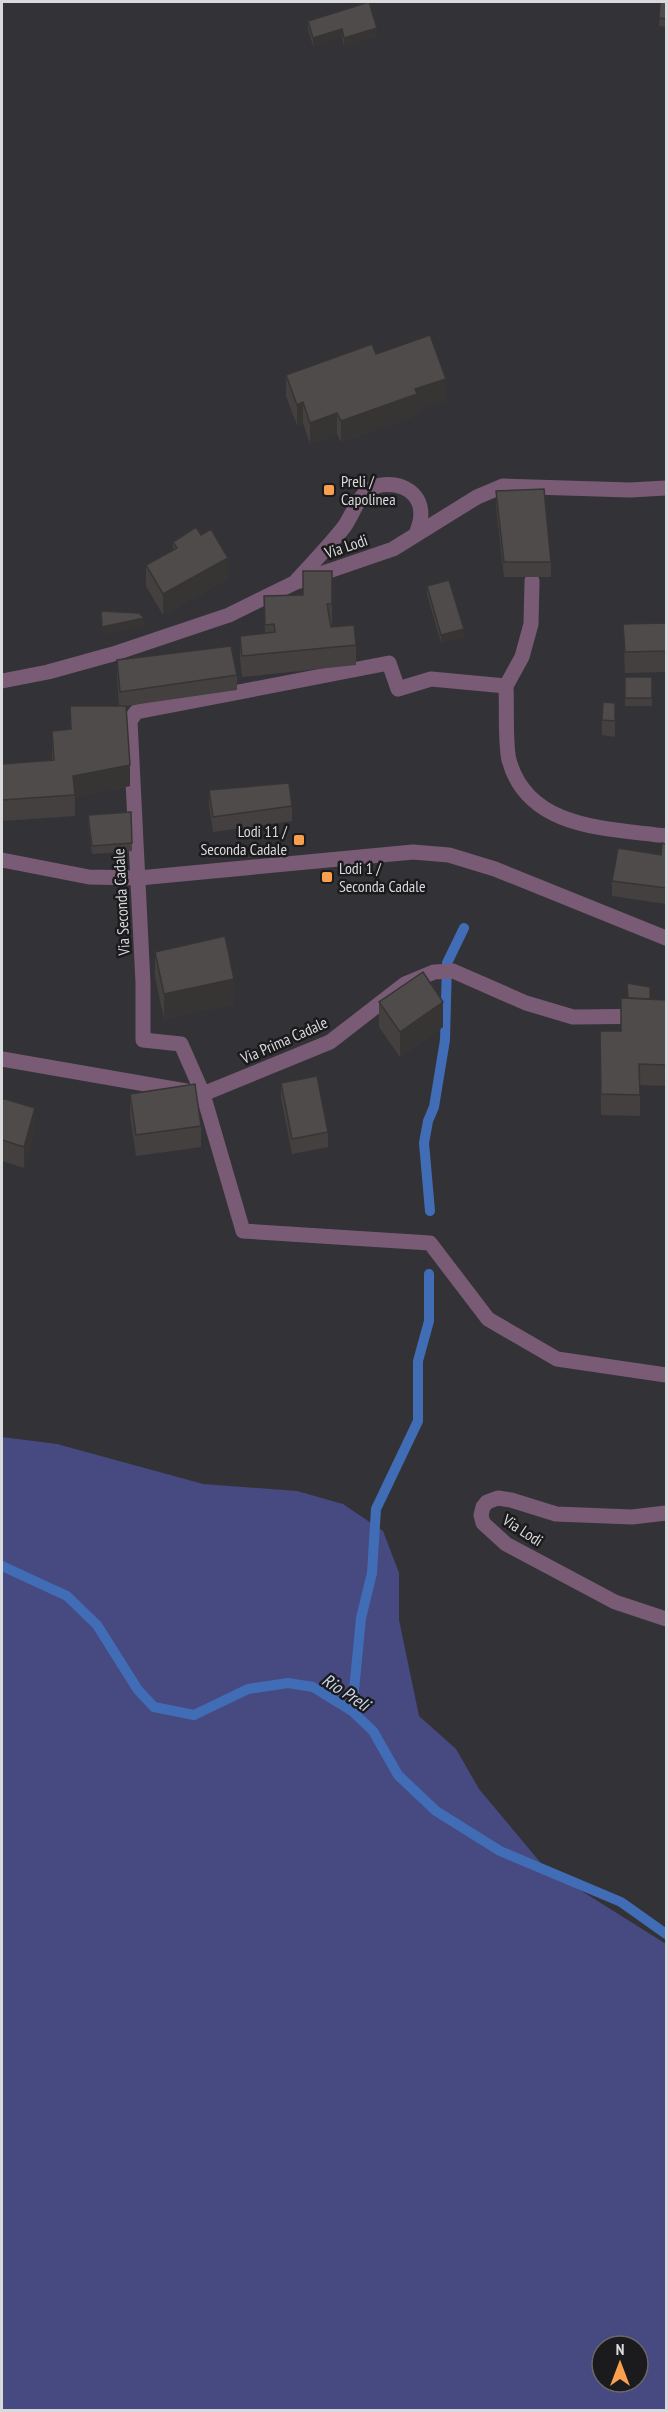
<svg xmlns="http://www.w3.org/2000/svg" width="668" height="2412" font-family="'PT Sans Narrow',sans-serif">
	<style>
		.green { fill: #474981; fill-rule: evenodd }
		.lines { fill: none; stroke-linecap: round; stroke-linejoin: round }
		.stream { stroke: #416db6; stroke-width: 10 }
		.pedestrian { stroke: #7a5b76; stroke-width: 15 }
		.minor { stroke: #7a5b76; stroke-width: 15 }
		.wall { fill: #444040 }
		.shaded-wall { fill: #373434 }
		.building { fill: #4f4b4a; stroke: #373434; stroke-width: 1.5 }
		.poi-dot { fill: #fa9f4e; stroke: #1b1b1d; stroke-width: 2 }
		.labels { text-anchor: middle; dominant-baseline: central; stroke-width: 5; stroke-linejoin: round; paint-order: stroke }
		.poi-label { font-size: 16px; fill: #d9dadc; stroke: #1b1b1d; text-anchor: start }
		.street-label { font-size: 16px; fill: #d9dadc; stroke: #1b1b1d }
		.water-label { font-size: 18px; font-style: italic; fill: #cad7eb; stroke: #1b1b1d }
	</style>
	<rect width="100%" height="100%" fill="#333337"/>
	<path class="green" d="M2,1437L57,1444L203,1484L297,1491L343,1504L383,1531L399,1573V1620L419,1716L456,1749L479,1789L545,1868L666,1944V2410H2ZM602,2346H638V2382H602Z"/>
	<g class="lines">
		<path class="stream" d="M430,1211L424,1143L428,1121L434,1107L445,1040L447,963L464,928
			M2,1566L67,1596L97,1625L138,1690L154,1707L194,1715L248,1689L288,1683L313,1687L352,1711L373,1731L398,1775L436,1811L500,1851L621,1902L666,1934
			M352,1711L361,1618L372,1573L376,1509L418,1421V1361L429,1321V1274"/>
		<path class="pedestrian" d="M506,686L522,657L531,624L532,581
			M666,836C608,828 528,830 509,760C505,744 507,705 506,686L431,679L398,689L389,663L136,712L130,721L143,983V1040L181,1044L203,1094L243,1231L430,1243L488,1319L557,1359L666,1375
			M2,1059L203,1094L330,1042L405,984L434,972L453,971L526,1003L573,1017L666,1016"/>
		<path class="minor" d="M297,580C313,563 329,546 344,527C352,516 356,501 366,492C382,479 411,483 419,503C423,514 420,524 416,534
			M2,681L48,672L113,654L229,615L294,583L393,549L477,497L503,486L630,490L666,488
			M2,860L89,877L139,878L413,852L449,855L495,869L666,938
			M666,1513L632,1517L556,1514L511,1500L498,1498L487,1502L483,1507L481,1515L483,1523L506,1544L615,1602L666,1619"/>
	</g>
	<path class="wall" d="M660,2H666V27L659,26Z
		M308,21L377,36L344,46L342,37L313,46L308,29Z
		M376,354L446,400L417,410V415L341,442L337,434L310,444L303,423L297,425L286,396V375Z
		M496,491L551,562V577H504L496,506Z
		M201,535L228,579L163,615L146,586V565L173,551V542Z
		M332,571V625H330L331,627L356,645V665L242,677L240,657V636L265,633L264,596L303,595Z
		M427,586L464,637L441,643L427,594Z
		M666,623V672L625,673L623,624Z
		M117,660L237,675V690L126,706L130,786L75,797V816L2,821V764L52,760V731L70,729L119,706L117,675Z
		M625,677H652V706H625Z
		M615,703V737L602,735V720Z
		M209,790L292,806V821L213,832L209,805Z
		M88,815L132,843V851L92,854L88,823Z
		M666,844V904L612,896V881L661,855Z
		M155,952L234,1004L164,1019L155,977Z
		M627,983L650,999L666,1000V1086L640,1085V1116L601,1115L600,1031H621L628,998Z
		M379,1002L443,1027L400,1057L379,1027Z
		M281,1083L328,1132V1147L292,1154L281,1098Z
		M130,1094L201,1126V1147L136,1156L130,1115Z
		M2,1098L35,1129L24,1168L2,1161Z"/>
	<path class="shaded-wall" d="M377,28V36L344,46V38Z
		M342,29V37L313,46V38Z
		M446,379V400L417,410V415L341,442V421L415,389Z
		M303,402V423L297,425V405Z
		M337,413V434L310,444V423Z
		M228,558V579L163,615V594Z
		M144,618V626L102,635V627Z
		M464,629V637L441,643V635Z
		M130,765V786L75,797L73,776Z
		M234,979V1004L164,1019V994Z
		M443,1002V1027L400,1057V1032Z
		M35,1108V1129L24,1168V1147Z"/>
	<path class="building" d="M369,2L377,28L344,38L342,29L313,38L308,21Z
		M660,2H666V19L659,18Z
		M430,335L446,379L415,389L417,394L341,421L337,413L310,423L303,402L297,405L286,375L372,344L376,354Z
		M544,489L551,562H504L496,491Z
		M196,527L201,535L211,529L228,558L163,594L146,565L177,548L173,542Z
		M303,571H332V604H327L331,627L354,625L356,645L242,656L240,636L275,632L274,624L265,625L264,596L303,595Z
		M449,580L464,629L441,635L427,586Z
		M101,611L139,613L144,618L102,627Z
		M666,623V651L625,652L623,624Z
		M231,646L237,675L120,692L117,660Z
		M625,677H652V698H625Z
		M603,702L615,703V721L602,720Z
		M70,706H126L130,765L73,776L75,795L2,800V764L54,760L52,731L71,729Z
		M289,783L292,806L213,817L209,790Z
		M131,812L132,843L92,846L88,815Z
		M662,843L666,844V888L612,881L618,848L661,855Z
		M225,936L234,979L164,994L155,952Z
		M423,972L443,1002L400,1032L379,1002Z
		M627,983L650,987V999L628,998Z
		M621,998L666,1000V1065L639,1064L640,1095L601,1094L600,1031H621Z
		M317,1076L328,1132L292,1139L281,1083Z
		M195,1084L201,1126L136,1135L130,1094Z
		M2,1098L35,1108L24,1147L2,1140Z"/>
	<g class="poi-dot">
		<rect x="323" y="484" width="12" height="12" rx="3"/>
		<rect x="293" y="834" width="12" height="12" rx="3"/>
		<rect x="321" y="871" width="12" height="12" rx="3"/>
	</g>
	<g class="labels">
		<g class="poi-label">
			<text x="341" y="481">Preli /<tspan x="341" dy="18">Capolinea</tspan></text>
			<text x="287" y="831" text-anchor="end">Lodi 11 /<tspan x="287" dy="18">Seconda Cadale</tspan></text>
			<text x="339" y="868">Lodi 1 /<tspan x="339" dy="18">Seconda Cadale</tspan></text>
		</g>
		<g class="street-label">
			<text transform="translate(346 546) rotate(-19)">Via Lodi</text>
			<text transform="translate(121 902) rotate(-93)">Via Seconda Cadale</text>
			<text transform="translate(284 1040) rotate(-24)">Via Prima Cadale</text>
			<text transform="translate(523 1530) rotate(33)">Via Lodi</text>
		</g>
		<g class="water-label">
			<text transform="translate(346 1692) rotate(33)">Rio Preli</text>
		</g>
	</g>
	<rect width="668" height="2412" fill="none" stroke="#d9dadc" stroke-width="6"/>
	<g transform="translate(620 2364)"><circle r="28" fill="#1b1b1d" stroke="#676769" stroke-width="1.5"/>
	<path d="M0-4.5L10 22L0 15L-10 22Z" fill="#fa9f4e"/>
	<text y="-9" font-size="16" font-weight="bold" text-anchor="middle" fill="#d9dadc">N</text>
	</g>
</svg>
